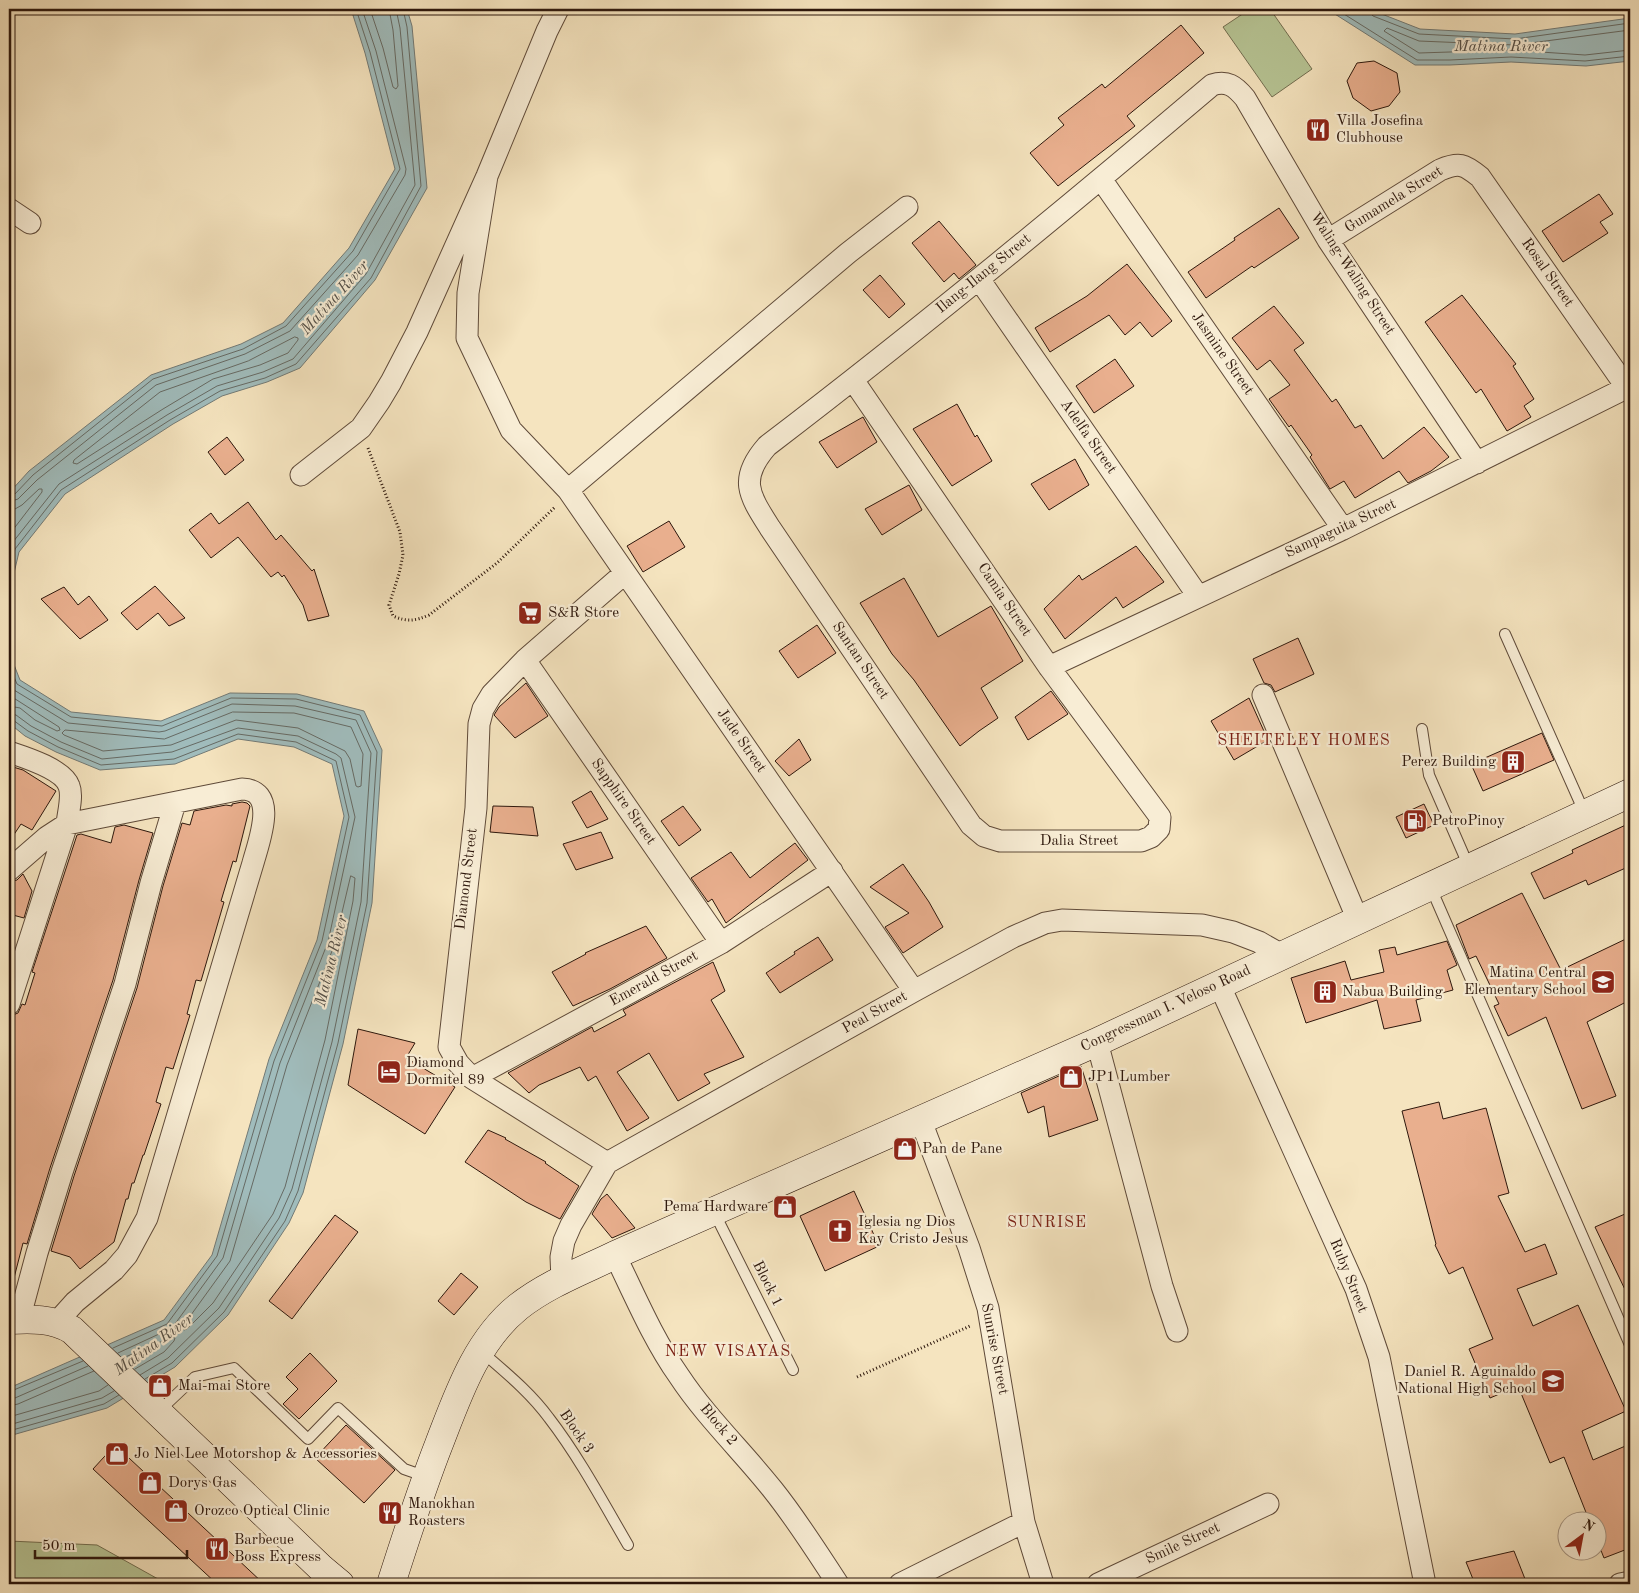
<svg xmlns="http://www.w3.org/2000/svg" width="1639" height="1593" font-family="'Old Standard TT',serif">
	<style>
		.green { fill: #b7c595; stroke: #726e50 }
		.water { fill: #a0bcbc; stroke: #727a76 }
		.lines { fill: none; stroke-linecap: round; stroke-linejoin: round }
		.shore { stroke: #666a64; stroke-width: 1 }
		.building { fill: #e9af8e; stroke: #2d170c }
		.lane-casing { stroke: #5f4a39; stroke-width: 12 }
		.street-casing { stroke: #5f4a39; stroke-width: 23 }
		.secondary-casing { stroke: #2d170c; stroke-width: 29 }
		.path { stroke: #2d170c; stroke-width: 3; stroke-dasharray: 1 2.5; stroke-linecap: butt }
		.lane { stroke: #f8edd5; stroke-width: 10 }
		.street { stroke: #f8edd5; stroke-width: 21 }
		.secondary { stroke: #f8edd5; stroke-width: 28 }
		.labels { text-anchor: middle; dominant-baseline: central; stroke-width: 4.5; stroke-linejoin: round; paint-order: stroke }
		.poi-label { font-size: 15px; fill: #2d170c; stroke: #f8edd5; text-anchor: start }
		.street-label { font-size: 15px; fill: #2d170c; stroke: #f8edd5 }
		.water-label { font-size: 16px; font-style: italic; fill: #55514a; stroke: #f8edd5 }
		.neighbourhood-label { font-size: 16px; letter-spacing: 1px; fill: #7a1f14; stroke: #f8edd5 }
	</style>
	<rect width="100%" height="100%" fill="#f5e4bf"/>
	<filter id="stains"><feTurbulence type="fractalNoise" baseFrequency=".004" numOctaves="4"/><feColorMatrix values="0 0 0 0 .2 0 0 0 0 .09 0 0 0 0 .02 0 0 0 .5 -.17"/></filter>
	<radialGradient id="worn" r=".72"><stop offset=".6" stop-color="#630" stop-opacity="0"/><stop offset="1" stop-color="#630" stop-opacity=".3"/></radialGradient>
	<path class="green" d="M1250,9H1270L1312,69L1272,97L1223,27Z
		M9,1541L97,1545L167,1584H9Z"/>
	<path class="water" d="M351,9H407L412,26L427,188L375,280L300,368L267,382L222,396L173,424L65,494L19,552L9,594V493L29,471L151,375L241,344L283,323L349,248L395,169L365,53Z
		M1327,9H1369L1420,29L1515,34L1630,18V61L1586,66L1511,62L1450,65H1415Z
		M9,652L20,680L71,712L161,721L230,693L297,694L364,711L382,750L372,903L343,1044L303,1193L289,1223L228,1315L175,1367L107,1408L9,1436V1388L164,1320L212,1255L269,1059L317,940L344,816L332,764L294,747L238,739L175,764L100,770L56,752L25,736L9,723Z"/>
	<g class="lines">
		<path class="shore" d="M370,9L383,48L393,87L396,89L398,86L393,30L389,9
			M1336,9L1417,60H1450L1511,57L1585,61L1630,56
			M1369,9L1370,13L1373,16L1419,34L1515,39L1630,23
			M1630,30L1515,45L1419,41L1387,28L1384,31L1419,53L1511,50L1585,55L1630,50
			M295,337L298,338V340L288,353L260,365L213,379L163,409L77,464L73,463L74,460L160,392L248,361Z
			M9,496L14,495L33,475L153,379L243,349L286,326L353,251L400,169L370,52L356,9
			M9,502L18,499L37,480L156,385L245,354L290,331L358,255L405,175L406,169L376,51L362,9
			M9,509H15L22,505L39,489H42V492L9,535
			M9,547L59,484L167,415L217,386L263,372L293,359L366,274L415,185L400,28L396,9
			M9,573L15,549L61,490L170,420L220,391L265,378L296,364L371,278L421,186L407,27L403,9
			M9,665L17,684L71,717L162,726L231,698L296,699L360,715L377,752L367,903L338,1043L298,1191L285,1221L224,1312L172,1363L145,1379
			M9,682L14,690L68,723L159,732L165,731L232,704L295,706L356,720L371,753L361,902L332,1042L292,1189L279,1218L219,1308L168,1358L140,1375
			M9,695L59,727L60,730L57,731L35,720L20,708L9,706
			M233,712L294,713L351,727L363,754L361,786L358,787L356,786L350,759L345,751L298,728L236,720L171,745L103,751L64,735L62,733L65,730L164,739Z
			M9,713L16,715L31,726L61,742L102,759L172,752L238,728L298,736L336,754L341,758L355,817L328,942L280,1063L223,1258L172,1328L118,1353
			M9,720H13L28,731L58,747L101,765L174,759L238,734L296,742L336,761L349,817L322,941L274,1061L217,1256L167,1324L113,1348
			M351,876L355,878L353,901L325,1040L285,1187L273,1214L213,1303L187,1329L184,1330L183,1326L230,1261L287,1065L334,946Z
			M123,1358L172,1337L175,1338L174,1341L164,1352L135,1369
			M9,1392L83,1361
			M9,1399L15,1398L88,1366
			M9,1406L18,1404L94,1371
			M9,1417L99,1391L108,1385
			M9,1425L102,1398L114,1391
			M9,1431L104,1404L119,1395"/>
	</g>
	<path class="building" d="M1181,25L1204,53L1127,116L1135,126L1058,186L1030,153L1064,125L1058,118L1102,84L1105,88Z
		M1374,61L1397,73L1400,92L1389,106L1371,111L1353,98L1347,81L1357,63Z
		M1599,194L1613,214L1600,222L1608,233L1563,262L1542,231Z
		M1279,208L1299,238L1254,268L1252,266L1206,298L1188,272L1235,240L1234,238Z
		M939,221L976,265L959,279L954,273L944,282L912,243Z
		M1127,264L1172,321L1152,337L1140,322L1125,335L1109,315L1050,352L1035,328L1087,296Z
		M880,275L905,304L889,318L863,290Z
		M1462,295L1516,364L1513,366L1534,399L1524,406L1531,417L1507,431L1481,389L1476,393L1425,322Z
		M1274,306L1304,343L1294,350L1332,402L1336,399L1355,428L1361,425L1383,459L1424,427L1449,457L1431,471L1408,483L1399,471L1355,498L1344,481L1330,489L1310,457L1312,455L1291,425L1289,427L1269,399L1290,385L1270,360L1257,370L1232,338Z
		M1115,359L1134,386L1094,413L1076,386Z
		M957,404L975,437L977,435L992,461L952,486L913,429Z
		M863,417L877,442L837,468L819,442Z
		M227,437L244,460L225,475L208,452Z
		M1075,459L1089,485L1049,510L1031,484Z
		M909,485L922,510L882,535L865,509Z
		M248,502L276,540L281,535L312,571L314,569L329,616L308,621L303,605L284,575L282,577L278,572L271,577L238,537L211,558L189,530L211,513L219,524Z
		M669,521L685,547L643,572L627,546Z
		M1136,546L1164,582L1123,608L1116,597L1065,639L1044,609L1079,575L1082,580Z
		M904,578L938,637L991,606L1023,661L981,688L998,718L979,731L960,746L914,680L892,654L860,603Z
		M155,586L185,618L169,626L158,613L137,630L121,613Z
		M64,587L78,605L89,596L108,620L80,639L41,599Z
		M817,625L836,653L798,678L779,651Z
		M1298,638L1314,674L1275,692L1271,685L1264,683L1253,659Z
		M526,683L548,716L515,738L494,715L499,707Z
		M1051,691L1068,714L1028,740L1015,717Z
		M1249,698L1268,740L1234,760L1211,721Z
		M1542,733L1554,760L1483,791L1471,764Z
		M799,739L811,760L789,776L775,761Z
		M13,767L23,770L56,791L32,830L21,824L9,842V774Z
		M591,791L608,819L587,828L572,802Z
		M242,802L247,803L250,806L236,862L233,861L221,901L224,902L201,981L196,980L187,1014L190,1015L173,1069L166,1067L156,1102L161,1104L144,1155H143L134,1183H132L128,1199H126L114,1242L80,1269L70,1257L51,1251L74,1176L137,988L163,886L182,823L190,825L194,811L226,805L232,806V804Z
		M1424,804L1434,825L1406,838L1396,817Z
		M493,806L533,807L538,836L490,832Z
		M683,806L701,830L679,846L661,821Z
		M1630,823V866L1588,885L1586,880L1544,899L1531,873L1573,853L1572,850Z
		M124,825L153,833L139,880L113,980L50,1168L27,1244L23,1243L14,1278H9V1030L13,1015L18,1013L22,1004L25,1005L35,973L32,972L77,835L81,834L111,843L115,827Z
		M601,832L613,858L576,870L563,844Z
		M795,843L808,860L726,923L712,899L708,902L691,878L731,852L750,878Z
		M903,864L929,902L943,927L903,953L885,927L909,913L870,887Z
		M23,874L32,891L24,918L9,914V882L17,880Z
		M1522,893L1561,970L1630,937V1000L1587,1022L1616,1096L1582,1109L1546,1017L1508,1036L1494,1006L1499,1004L1476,956L1469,959L1456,925Z
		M646,926L667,958L610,989L573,1006L552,972L586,954L585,953Z
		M818,937L833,960L780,993L766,973L795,954L794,952Z
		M1447,941L1457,965L1447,970L1453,990L1416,1000L1421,1021L1384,1029L1377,1000L1306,1023L1291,978L1345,961L1351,980L1384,972L1379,950L1395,947L1397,955Z
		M713,962L725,991L711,1000L744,1057L704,1074L710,1083L678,1101L649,1053L617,1072L649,1118L627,1131L596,1076L588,1081L580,1067L539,1085L529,1093L508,1073L592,1027L594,1032L626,1015L623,1010Z
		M358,1029L415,1043L406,1058L455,1087L425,1134L348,1085Z
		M1081,1066L1098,1120L1049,1137L1044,1106L1028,1113L1021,1093Z
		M1439,1102L1443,1119L1486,1108L1509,1193L1498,1196L1525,1252L1545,1244L1557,1274L1517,1289L1533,1326L1578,1305L1626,1411L1582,1431L1593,1460L1630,1444V1548L1604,1558L1596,1538V1520H1589L1564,1457L1550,1463L1518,1386L1490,1398L1469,1349L1493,1339L1463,1267L1449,1274L1435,1245L1436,1244L1402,1111Z
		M488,1130L506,1138L505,1139L546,1162L545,1163L579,1186L560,1219L526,1202L465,1162Z
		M854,1191L879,1246L825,1271L800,1216Z
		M607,1194L635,1228L612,1238L592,1214L601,1199Z
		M1625,1214L1630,1224V1300L1595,1227Z
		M335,1215L358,1232L292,1319L269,1301Z
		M461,1273L478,1287L454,1315L438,1301Z
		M310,1353L337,1381L299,1419L283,1404L298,1389L286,1377Z
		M346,1425L395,1470L364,1503L315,1458Z
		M115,1445L173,1499L264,1584H217L136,1509L93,1469Z
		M1514,1551L1527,1584H1475L1466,1562Z"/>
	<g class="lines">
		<defs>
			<path id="lane" d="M1505,634L1585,814
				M1422,729L1429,775L1469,867
				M1431,888L1630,1345
				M714,1212L793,1370
				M481,1351C505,1372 530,1392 549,1418C579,1457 603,1502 628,1545
				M158,1412L195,1377L234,1368L308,1439L338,1408L404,1469L427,1477"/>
			<path id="street" d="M487,176L468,293L467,338L511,430L568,490L914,991
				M1101,179L1343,529
				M9,209L30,223
				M1328,240L1440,170C1459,162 1464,164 1480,177L1627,388
				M979,279L1198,596
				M853,380L1049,667L1160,817L1159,829L1151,837L1141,841H1000L984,836L971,825L770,528C749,495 738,479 767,446C919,330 1066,209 1212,85C1227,80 1235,86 1245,98L1328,240L1477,463
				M301,475L361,428L379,402L391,382L417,332L487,176L547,31L558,9
				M568,490L848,253L907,207
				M525,660L721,943
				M1049,667L1343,529L1630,386
				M1263,695L1358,920
				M9,752C24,757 63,769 69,786C73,796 68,813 67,824L9,1004
				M9,870L47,837L67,824L242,789C279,790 259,841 253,863L147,1218L127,1255L114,1270L75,1302L57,1322
				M1219,984L1356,1289L1379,1357L1425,1584
				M1097,1042L1162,1286L1177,1331
				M472,1078L721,943L832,871
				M921,1121L969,1248L988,1308L1024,1522L1043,1584
				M607,1163L472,1078L458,1063L449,1047L476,808L479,724L483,709L492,694L525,660L625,573
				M615,1255C635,1296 653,1339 679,1376C706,1417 743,1452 773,1490C797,1520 817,1552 838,1584
				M562,1280L561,1257L564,1241L571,1225L607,1163L914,991L1013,937L1045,923L1062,920L1202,925L1233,932L1259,942L1282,955
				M19,1320L37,1253L62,1172L125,984L151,883L175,803
				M900,1584L1024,1522
				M1098,1584L1268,1504
				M1620,1584L1630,1582"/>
			<path id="secondary" d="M9,1320C31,1319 52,1318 72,1330L322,1569L340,1584
				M391,1584C406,1537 421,1490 439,1444C458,1395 476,1341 518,1307C547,1284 582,1271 615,1255L1097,1042L1630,793"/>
		</defs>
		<use href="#lane" class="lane-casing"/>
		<use href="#street" class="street-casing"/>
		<use href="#secondary" class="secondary-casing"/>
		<path class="path" d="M368,448L400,532L403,555L399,574L389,605L393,616C407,622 415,621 429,615L497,563L555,507
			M857,1377L970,1326"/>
		<use href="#lane" class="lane"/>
		<use href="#street" class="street"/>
		<use href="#secondary" class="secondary"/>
	</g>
	<defs>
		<symbol id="restaurant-square" viewBox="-11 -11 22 22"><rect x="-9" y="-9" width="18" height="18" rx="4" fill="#8f2418" stroke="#f8edd5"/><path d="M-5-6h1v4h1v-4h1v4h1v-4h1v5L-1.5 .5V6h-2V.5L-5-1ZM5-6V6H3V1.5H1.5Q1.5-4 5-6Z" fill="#fff"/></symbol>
		<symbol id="supermarket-square" viewBox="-11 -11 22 22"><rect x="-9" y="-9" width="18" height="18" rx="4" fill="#8f2418" stroke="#f8edd5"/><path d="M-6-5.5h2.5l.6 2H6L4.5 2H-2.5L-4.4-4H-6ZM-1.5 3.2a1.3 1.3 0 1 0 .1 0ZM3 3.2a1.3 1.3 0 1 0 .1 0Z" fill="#fff"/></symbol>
		<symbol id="building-square" viewBox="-11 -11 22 22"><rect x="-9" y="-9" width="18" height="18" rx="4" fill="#8f2418" stroke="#f8edd5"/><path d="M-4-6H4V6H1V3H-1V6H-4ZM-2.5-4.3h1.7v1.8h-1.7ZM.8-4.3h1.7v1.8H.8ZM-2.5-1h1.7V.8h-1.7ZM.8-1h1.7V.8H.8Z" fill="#fff"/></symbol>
		<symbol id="fuel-square" viewBox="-11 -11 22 22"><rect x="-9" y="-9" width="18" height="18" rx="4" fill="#8f2418" stroke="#f8edd5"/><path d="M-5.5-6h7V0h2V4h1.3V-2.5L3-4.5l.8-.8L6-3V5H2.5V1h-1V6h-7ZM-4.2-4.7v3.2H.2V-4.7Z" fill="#fff"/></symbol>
		<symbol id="school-square" viewBox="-11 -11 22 22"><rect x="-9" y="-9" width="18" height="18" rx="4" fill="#8f2418" stroke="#f8edd5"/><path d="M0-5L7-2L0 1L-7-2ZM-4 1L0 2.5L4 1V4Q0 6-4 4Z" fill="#fff"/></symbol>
		<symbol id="hotel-square" viewBox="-11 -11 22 22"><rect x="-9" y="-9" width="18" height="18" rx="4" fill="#8f2418" stroke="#f8edd5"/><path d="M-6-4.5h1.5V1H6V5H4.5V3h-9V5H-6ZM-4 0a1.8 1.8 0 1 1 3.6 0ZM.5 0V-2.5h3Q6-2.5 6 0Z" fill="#fff"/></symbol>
		<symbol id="shop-square" viewBox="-11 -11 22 22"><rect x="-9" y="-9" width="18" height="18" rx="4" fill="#8f2418" stroke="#f8edd5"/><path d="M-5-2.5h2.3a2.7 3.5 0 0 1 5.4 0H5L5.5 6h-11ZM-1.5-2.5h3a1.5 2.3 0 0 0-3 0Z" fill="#fff"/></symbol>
		<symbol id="church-square" viewBox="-11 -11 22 22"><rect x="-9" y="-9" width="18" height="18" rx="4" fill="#8f2418" stroke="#f8edd5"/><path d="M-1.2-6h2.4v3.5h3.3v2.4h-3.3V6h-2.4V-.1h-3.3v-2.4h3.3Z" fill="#fff"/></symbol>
	</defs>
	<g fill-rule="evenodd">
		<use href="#restaurant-square" x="1304" y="116" width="28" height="28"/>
		<use href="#supermarket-square" x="516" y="599" width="28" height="28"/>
		<use href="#building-square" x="1499" y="748" width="28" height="28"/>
		<use href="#fuel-square" x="1401" y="807" width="28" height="28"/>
		<use href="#school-square" x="1589" y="968" width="28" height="28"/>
		<use href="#building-square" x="1311" y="978" width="28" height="28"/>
		<use href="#hotel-square" x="375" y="1058" width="28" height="28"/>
		<use href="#shop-square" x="1057" y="1063" width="28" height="28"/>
		<use href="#shop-square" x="891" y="1135" width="28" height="28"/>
		<use href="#shop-square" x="771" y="1193" width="28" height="28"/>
		<use href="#church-square" x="826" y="1217" width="28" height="28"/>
		<use href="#school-square" x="1539" y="1367" width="28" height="28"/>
		<use href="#shop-square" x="146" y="1372" width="28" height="28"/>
		<use href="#shop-square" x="103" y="1440" width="28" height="28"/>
		<use href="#shop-square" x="136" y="1469" width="28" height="28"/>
		<use href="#shop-square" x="162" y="1497" width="28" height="28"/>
		<use href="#restaurant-square" x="376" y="1499" width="28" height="28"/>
		<use href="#restaurant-square" x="203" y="1535" width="28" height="28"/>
	</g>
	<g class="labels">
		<g class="poi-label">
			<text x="1336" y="121">Villa Josefina<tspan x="1336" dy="17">Clubhouse</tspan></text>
			<text x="548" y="613">S&amp;R Store</text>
			<text x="1496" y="762" text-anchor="end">Perez Building</text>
			<text x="1432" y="821">PetroPinoy</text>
			<text x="1586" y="973" text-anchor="end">Matina Central<tspan x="1586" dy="17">Elementary School</tspan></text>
			<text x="1342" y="992">Nabua Building</text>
			<text x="406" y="1063">Diamond<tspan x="406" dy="17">Dormitel 89</tspan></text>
			<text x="1088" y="1077">JP1 Lumber</text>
			<text x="922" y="1149">Pan de Pane</text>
			<text x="768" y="1207" text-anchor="end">Pema Hardware</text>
			<text x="858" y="1222">Iglesia ng Dios<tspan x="858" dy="17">Kay Cristo Jesus</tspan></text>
			<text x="1536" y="1372" text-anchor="end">Daniel R. Aguinaldo<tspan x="1536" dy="17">National High School</tspan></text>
			<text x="178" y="1386">Mai-mai Store</text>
			<text x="134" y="1454">Jo Niel Lee Motorshop &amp; Accessories</text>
			<text x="168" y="1483">Dorys Gas</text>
			<text x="408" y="1504">Manokhan<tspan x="408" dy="17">Roasters</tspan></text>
			<text x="194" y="1511">Orozco Optical Clinic</text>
			<text x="234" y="1540">Barbecue<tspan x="234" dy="17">Boss Express</tspan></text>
		</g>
		<g class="street-label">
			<text transform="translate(1394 200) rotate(-32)">Gumamela Street</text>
			<text transform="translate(1547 273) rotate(55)">Rosal Street</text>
			<text transform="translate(984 274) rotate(-39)">Ilang-Ilang Street</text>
			<text transform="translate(1352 274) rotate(57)">Waling-Waling Street</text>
			<text transform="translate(1222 354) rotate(55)">Jasmine Street</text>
			<text transform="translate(1088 437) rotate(55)">Adelfa Street</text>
			<text transform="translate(1341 529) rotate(-25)">Sampaguita Street</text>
			<text transform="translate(1004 600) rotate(56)">Camia Street</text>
			<text transform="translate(860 661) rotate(56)">Santan Street</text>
			<text transform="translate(741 741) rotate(55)">Jade Street</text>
			<text transform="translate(623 802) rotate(55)">Sapphire Street</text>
			<text x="1079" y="841">Dalia Street</text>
			<text transform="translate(467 879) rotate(-83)">Diamond Street</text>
			<text transform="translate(654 979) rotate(-29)">Emerald Street</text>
			<text transform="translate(1166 1009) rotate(-25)">Congressman I. Veloso Road</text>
			<text transform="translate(875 1013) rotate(-29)">Peal Street</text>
			<text transform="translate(1348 1276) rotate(68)">Ruby Street</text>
			<text transform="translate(767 1284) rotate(63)">Block 1</text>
			<text transform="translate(994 1349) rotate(79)">Sunrise Street</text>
			<text transform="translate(718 1425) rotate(50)">Block 2</text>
			<text transform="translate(576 1432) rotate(56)">Block 3</text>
			<text transform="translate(1183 1544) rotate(-25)">Smile Street</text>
		</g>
		<g class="water-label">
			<text x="1501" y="47">Matina River</text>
			<text transform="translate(335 298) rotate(-48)">Matina River</text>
			<text transform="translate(332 961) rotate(-76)">Matina River</text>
			<text transform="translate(154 1345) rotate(-36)">Matina River</text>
		</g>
		<g class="neighbourhood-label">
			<text x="1304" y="741">SHEITELEY HOMES</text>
			<text x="1047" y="1223">SUNRISE</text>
			<text x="728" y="1352">NEW VISAYAS</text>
		</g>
	</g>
	<rect width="1639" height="1593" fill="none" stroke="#f5e4bf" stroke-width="30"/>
	<rect x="10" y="10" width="1619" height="1573" fill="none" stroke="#2d170c" stroke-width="2.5"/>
	<rect x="15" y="15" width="1609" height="1563" fill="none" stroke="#2d170c"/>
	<g transform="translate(1582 1536) rotate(32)"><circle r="24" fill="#f8edd5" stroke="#a79785"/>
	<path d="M0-4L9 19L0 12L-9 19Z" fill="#8f2418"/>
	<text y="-8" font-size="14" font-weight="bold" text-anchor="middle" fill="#2d170c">N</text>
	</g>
	<path d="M35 1550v8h152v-8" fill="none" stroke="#2d170c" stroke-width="2.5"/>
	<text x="42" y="1550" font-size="15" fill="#2d170c" stroke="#f8edd5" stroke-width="4" paint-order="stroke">50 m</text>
	<rect width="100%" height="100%" filter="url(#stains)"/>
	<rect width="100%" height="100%" fill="url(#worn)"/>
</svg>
